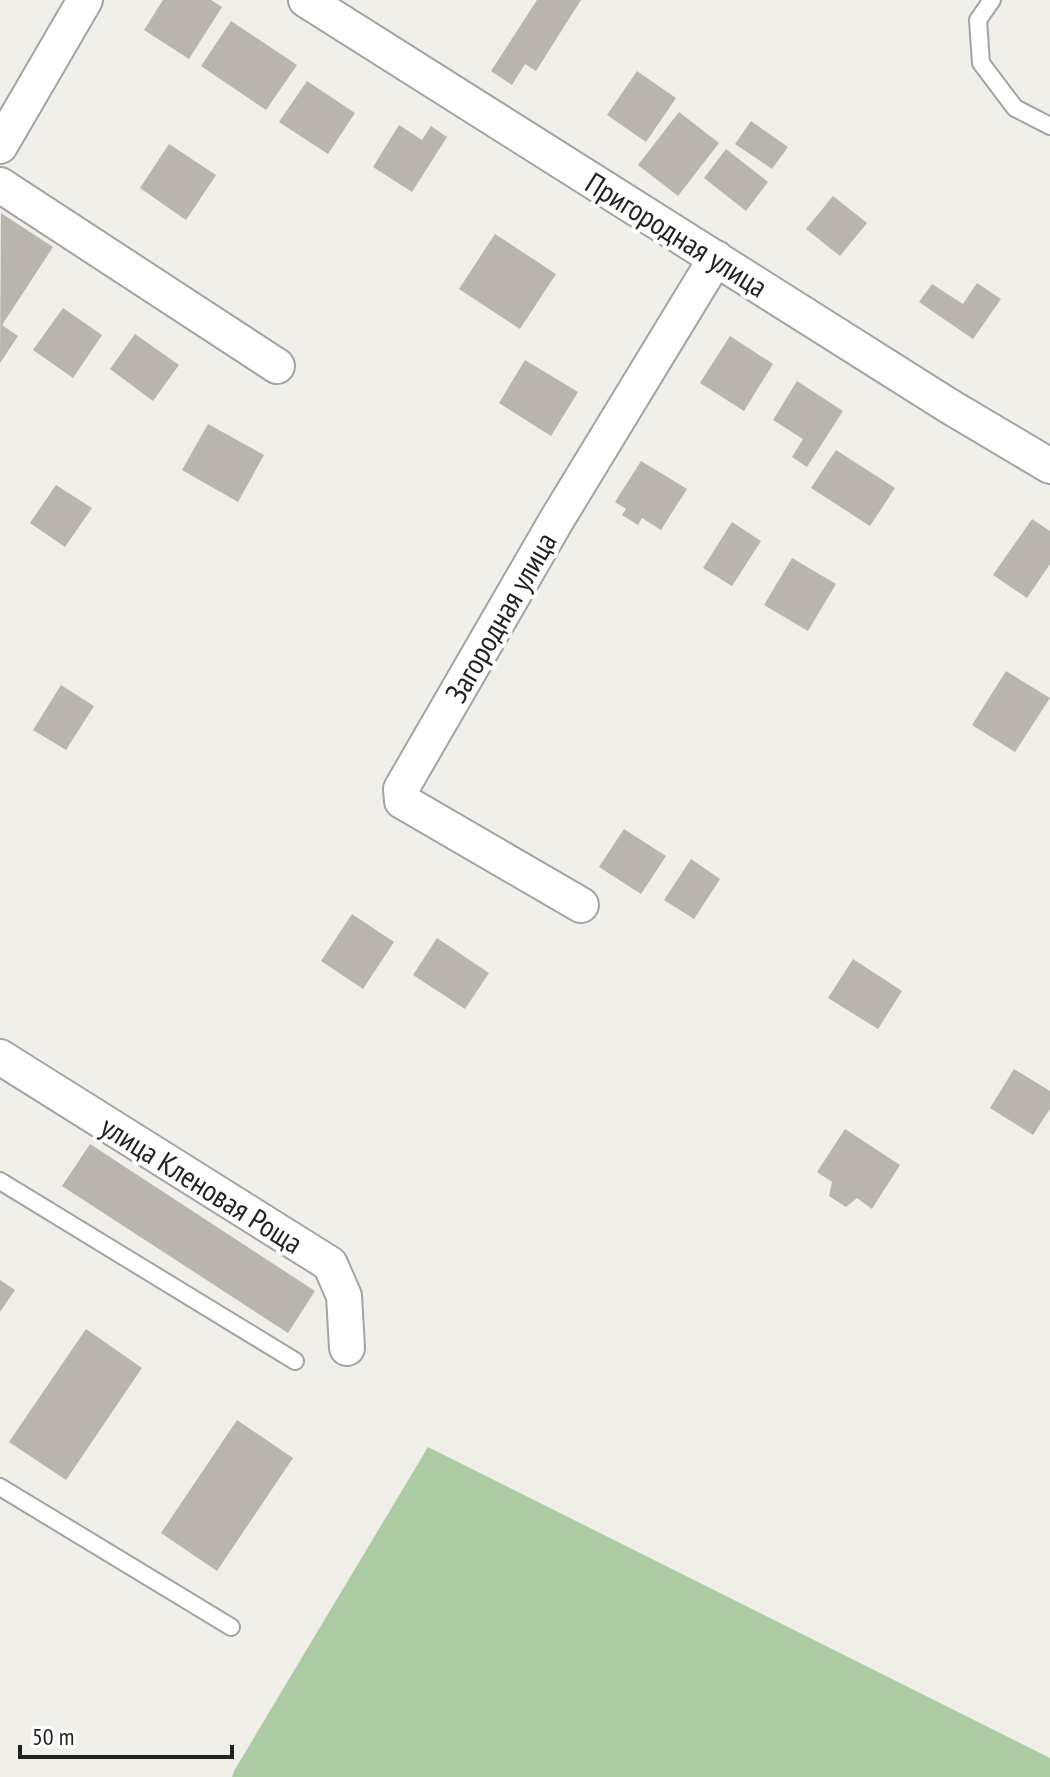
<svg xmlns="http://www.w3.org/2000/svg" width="1050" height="1777" font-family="'PT Sans Narrow',sans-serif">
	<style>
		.forest { fill: #accca3 }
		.building { fill: #bab5af }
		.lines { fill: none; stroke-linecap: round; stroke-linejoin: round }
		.service-casing { stroke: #a3a3a3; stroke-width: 20 }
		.minor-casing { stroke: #a3a3a3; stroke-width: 38 }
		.service { stroke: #fff; stroke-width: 16 }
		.minor { stroke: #fff; stroke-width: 34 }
		.labels { text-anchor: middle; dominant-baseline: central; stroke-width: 8; stroke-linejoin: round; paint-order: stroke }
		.street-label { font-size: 30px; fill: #222; stroke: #fff }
	</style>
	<rect width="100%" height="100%" fill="#f1efea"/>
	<path class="forest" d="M428,1447L1050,1758V1777H232L234,1771Z"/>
	<path class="building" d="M163,0H211L222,7L189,59L144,30Z
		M537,0H581L536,71L525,64L512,85L491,71Z
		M231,21L297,65L266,110L201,66Z
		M637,71L676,98L646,142L607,115Z
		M307,81L355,113L328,154L279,122Z
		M679,112L719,143L678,196L638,165Z
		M751,121L788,147L772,169L735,144Z
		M399,125L422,140L431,126L447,137L412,192L373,167Z
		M169,144L216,175L186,220L140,188Z
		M726,149L768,182L746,211L704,178Z
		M833,196L867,223L840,256L806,229Z
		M1,213L53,247L2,325L18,336L0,363Z
		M495,234L556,274L520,329L459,289Z
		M977,283L1001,299L973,339L919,302L932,284L963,304Z
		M63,308L102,335L73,378L33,350Z
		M135,334L179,365L153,401L110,369Z
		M730,336L773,364L744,411L700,383Z
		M525,360L578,392L551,436L499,403Z
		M797,381L843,411L807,467L792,457L803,439L773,420Z
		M208,424L264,455L238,502L182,470Z
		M836,450L895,488L870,526L811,488Z
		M641,461L687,489L661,530L642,518L638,525L622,515L626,509L615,502Z
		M56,485L92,508L65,547L30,523Z
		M1032,519L1050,531V564L1027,598L993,575Z
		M732,522L761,541L732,586L703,568Z
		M792,558L836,584L808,631L764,605Z
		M1006,671L1050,698L1015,752L972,725Z
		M61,685L94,706L66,750L33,730Z
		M624,829L666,856L641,894L599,867Z
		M691,859L720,879L694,919L664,900Z
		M352,914L394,942L363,989L321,961Z
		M437,938L489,973L465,1009L413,975Z
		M853,959L902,991L878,1029L828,998Z
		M1014,1069L1050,1091V1109L1033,1135L990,1108Z
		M845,1129L900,1165L872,1209L857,1198L846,1207L829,1196L832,1182L817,1172Z
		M90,1144L315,1291L288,1333L62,1186Z
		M0,1280L15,1290L0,1312Z
		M86,1329L142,1368L66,1480L9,1442Z
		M237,1420L293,1458L217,1571L161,1533Z"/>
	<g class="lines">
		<defs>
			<path id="service" d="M992,0L978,20L981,63L1015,108L1050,126
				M0,1181L295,1361
				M0,1487L231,1627"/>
			<path id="minor" d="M306,0L949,406L1050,466
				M0,146L85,0
				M0,185L277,366
				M581,905L402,801L401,789L556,521L716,258
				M0,1057L330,1264L344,1296L347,1348"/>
		</defs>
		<use href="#service" class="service-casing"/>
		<use href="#minor" class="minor-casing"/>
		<use href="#service" class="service"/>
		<use href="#minor" class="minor"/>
	</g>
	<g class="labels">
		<g class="street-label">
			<text transform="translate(677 234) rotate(32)">Пригородная улица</text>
			<text transform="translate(500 617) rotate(-60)">Загородная улица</text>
			<text transform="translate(202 1184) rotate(32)">улица Кленовая Роща</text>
		</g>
	</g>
	<path d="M20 1745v12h212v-12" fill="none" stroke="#222222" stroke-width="4"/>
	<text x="32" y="1745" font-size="24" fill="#222222" stroke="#ffffff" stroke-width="6" paint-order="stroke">50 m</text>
</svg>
